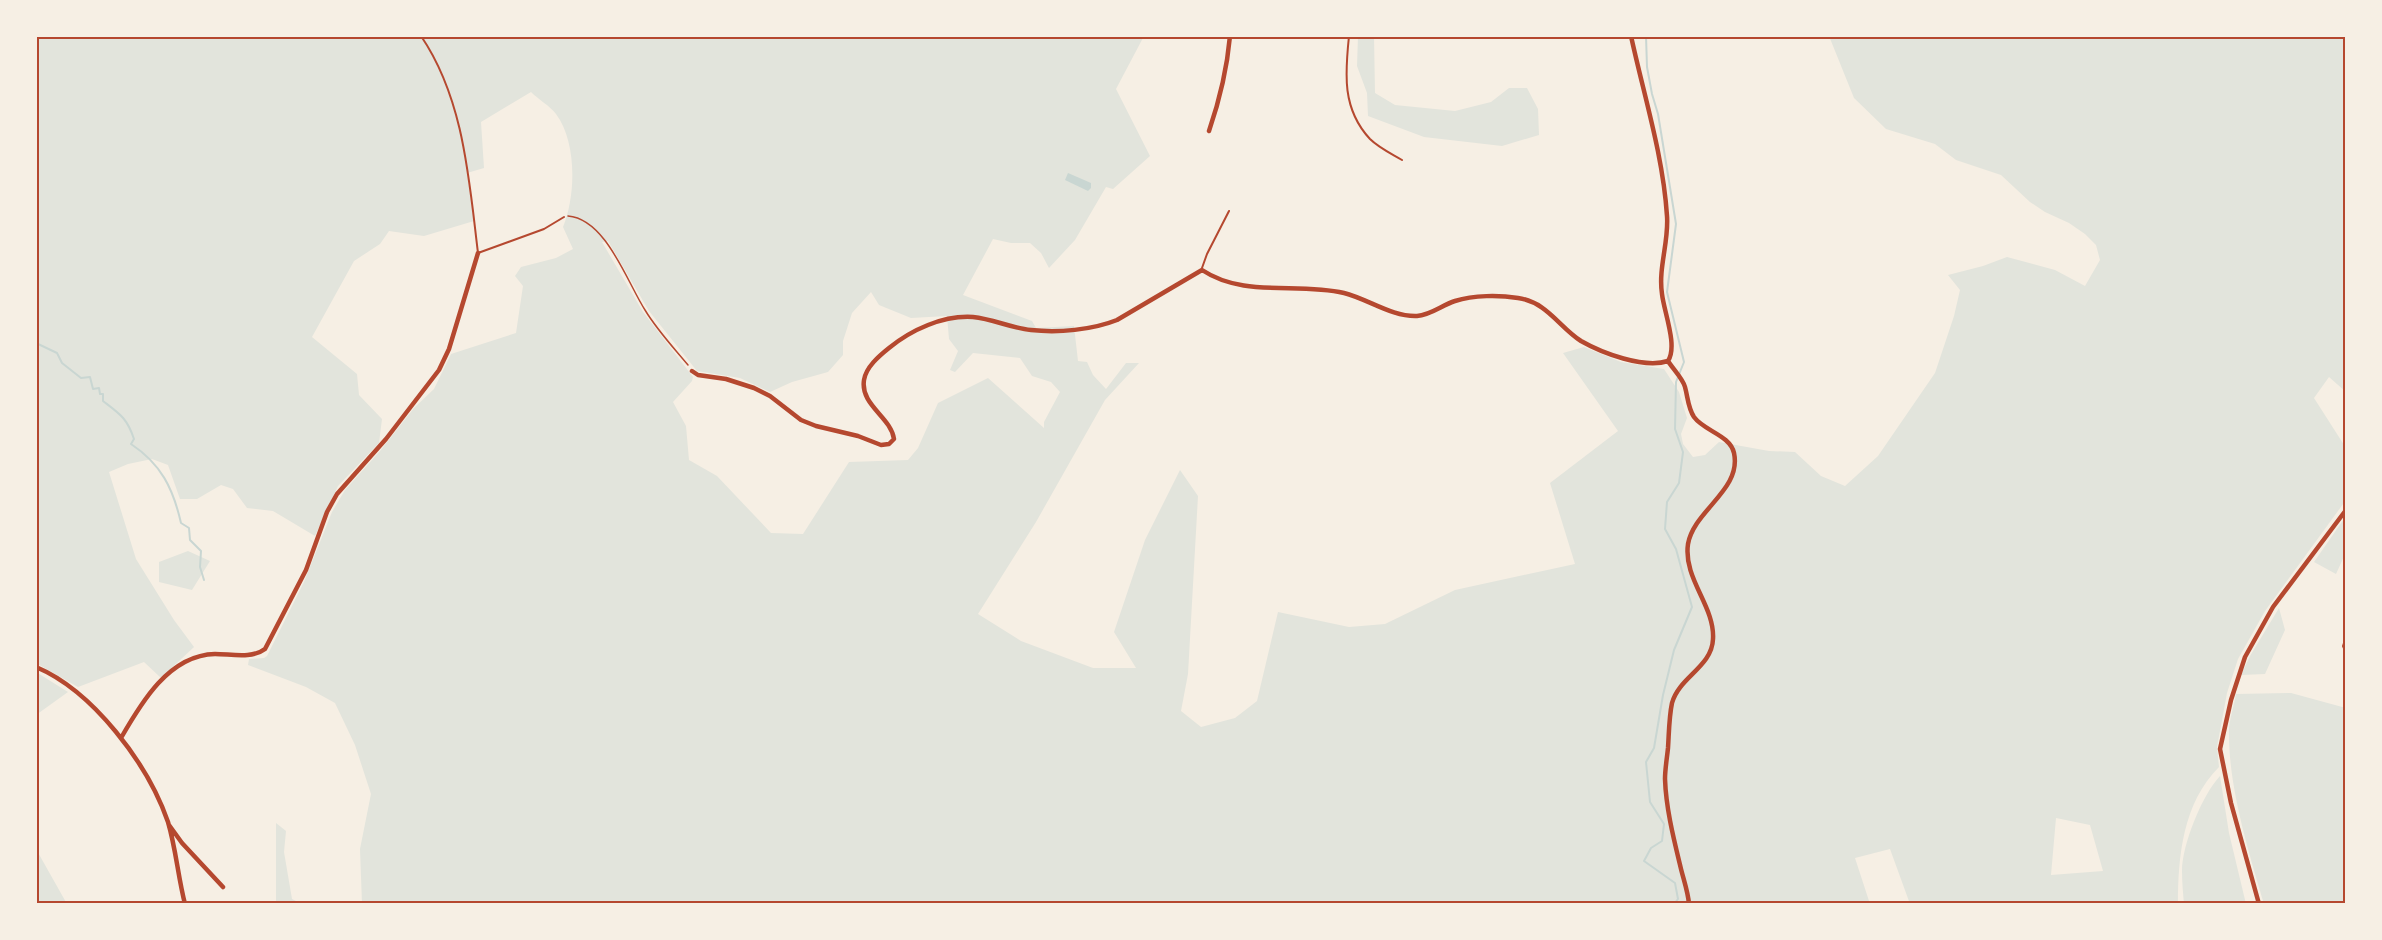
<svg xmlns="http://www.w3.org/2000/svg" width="2382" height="940" font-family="Karla,sans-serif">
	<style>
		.green { fill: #e2e4dc; fill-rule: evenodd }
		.water { fill: #c9d6d2 }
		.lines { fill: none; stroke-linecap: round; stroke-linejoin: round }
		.stream { stroke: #c9d6d2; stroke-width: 2 }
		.path { stroke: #b5482f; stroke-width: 1.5 }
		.service { stroke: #b5482f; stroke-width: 2 }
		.minor { stroke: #b5482f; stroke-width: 4.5 }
		.neatline { fill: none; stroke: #b5482f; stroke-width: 2 }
	</style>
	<rect width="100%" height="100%" fill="#f6efe4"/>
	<path class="green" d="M36,36H1144L1116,89L1150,156L1113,189L1106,187L1075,240L1049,268L1041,253L1030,243H1011L993,239L963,295L1032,321L1036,328L1074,326L1078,361L1087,362L1093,375L1106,389L1126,363H1139L1105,400L1036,522L978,614L1021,641L1093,668H1136L1114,632L1145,540L1180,470L1198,496L1188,674L1181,711L1201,727L1235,718L1257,701L1278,612L1349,627L1385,624L1455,590L1575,564L1550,483L1618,431L1563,353L1584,347L1621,362L1664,369L1679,392L1687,418L1681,434L1683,444L1693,457L1705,455L1719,442L1769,451L1795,452L1821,476L1845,486L1878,456L1935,373L1954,316L1960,290L1948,275L1983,266L2007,257L2055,270L2085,286L2100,260L2096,245L2085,234L2069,223L2045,212L2030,202L2001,175L1956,160L1935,144L1886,129L1854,98L1829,36H2346V392L2329,377L2314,398L2346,448V500L2265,611L2238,659L2227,693L2217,747L2219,767C2183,803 2178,856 2178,904H1910L1890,849L1855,858L1870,904H362L360,849L371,794L355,745L335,703L306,687L248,665L249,659L264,658L267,656L304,582L332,512L345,490L380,451L414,408L434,389L451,354L516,333L523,286L515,276L521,267L556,258L573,249L563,227C576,196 577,142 556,114C550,106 538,99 531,92L481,122L484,168L467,173L474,221L424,236L389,231L380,244L354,261L312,337L357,374L359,395L382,419L379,443L338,486L315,536L273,511L247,508L233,489L221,485L197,499H180L168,465L152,459L128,464L109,472L136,559L174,620L194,647L161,678L144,662L78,687L36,663ZM608,241L649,311L697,371L740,378L770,392L792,382L828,372L843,355V341L852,313L871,292L879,305L911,318L947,316L949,339L958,351L950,370L955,372L973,353L1020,358L1032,376L1051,382L1060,392L1044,422V428L988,378L938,403L918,448L908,460L849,462L803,534L771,533L717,476L689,460L686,426L673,402L692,381L693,377L643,312L602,242ZM2056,818L2090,825L2103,871L2051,875Z
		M1358,36H1374L1375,93L1395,105L1455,111L1491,102L1509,88H1527L1538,109L1539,135L1502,146L1424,137L1368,116L1367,93L1357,66Z
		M2346,516V552L2336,574L2314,562Z
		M188,551L210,561L192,590L159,582V562Z
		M2279,608L2285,630L2265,674L2241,675L2250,656Z
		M36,672L68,692L36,715Z
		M2291,693L2346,708V904H2264C2249,853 2229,789 2229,735C2228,722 2234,707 2236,694Z
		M2220,776L2229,833L2246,904H2184C2183,893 2182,882 2182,871C2182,845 2202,795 2220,776Z
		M276,823L286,831L284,852L292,899L302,904H276Z
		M36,849L67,904H36Z"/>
	<path class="water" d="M1068,173L1091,183V188L1088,191L1065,180Z"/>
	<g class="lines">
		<path class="stream" d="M1646,36L1647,67L1652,94L1658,114L1676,224L1667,292L1684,362L1676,382L1675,429L1683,452L1679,483L1667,502L1665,529L1676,549L1692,607L1674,650L1663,695L1654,748L1646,762L1650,802L1664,824L1662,841L1651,848L1644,861L1675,883L1678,899L1674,904
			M36,343L57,353L62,363L81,378L90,377L93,389L99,388L100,394H103V401C120,414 127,418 134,439L131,444C161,464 173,488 181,523L189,528L190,540L201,551L200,567L204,580"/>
		<path class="path" d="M568,216C606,219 627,282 645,310C657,330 673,347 688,365"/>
		<path class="service" d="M421,36C464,99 469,180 478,253L544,229L564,217
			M1349,36C1345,74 1342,109 1370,139C1379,148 1392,154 1402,160
			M1202,268L1207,254L1229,211
			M2346,637L2343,646L2346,653"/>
		<path class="minor" d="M1631,36C1644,96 1663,155 1667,216C1669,242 1658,268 1662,294C1664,312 1678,346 1668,361
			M1209,131C1220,99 1227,69 1230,36
			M1668,361C1673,369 1683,379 1685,387C1688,398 1688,408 1694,417C1704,431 1730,435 1734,453C1742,490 1694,510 1688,544C1683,579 1715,606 1713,639C1712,667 1679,677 1672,703C1669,717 1669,733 1668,748C1667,758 1665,769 1665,779C1666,809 1674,840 1681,869C1684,881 1688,892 1689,904
			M692,371L698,375L726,379L754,388L770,396L801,420L816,426L858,436L881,445L889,444L894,439C891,417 860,405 864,380C866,367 879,356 889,348C911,330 943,315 973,317C993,319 1011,328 1031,330C1058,333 1092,330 1117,320L1202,270C1244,298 1297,282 1344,293C1368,299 1392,317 1417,316C1431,315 1442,305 1455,301C1474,295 1499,295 1518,298C1547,302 1559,327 1581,341C1602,353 1644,369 1668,361
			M36,667C93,691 148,764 168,822C176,849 178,877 185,904
			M121,738C141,703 169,655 215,654C231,654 252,659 265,649L306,570L327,512L337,494L386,439L439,370L449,349L478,253
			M169,825L182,843L223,887
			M2259,904L2231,803L2220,749L2231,700L2245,657L2273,607L2346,510"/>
	</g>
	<rect width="2382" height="940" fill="none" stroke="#f6efe4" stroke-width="75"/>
	<rect x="38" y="38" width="2306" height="864" class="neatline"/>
</svg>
